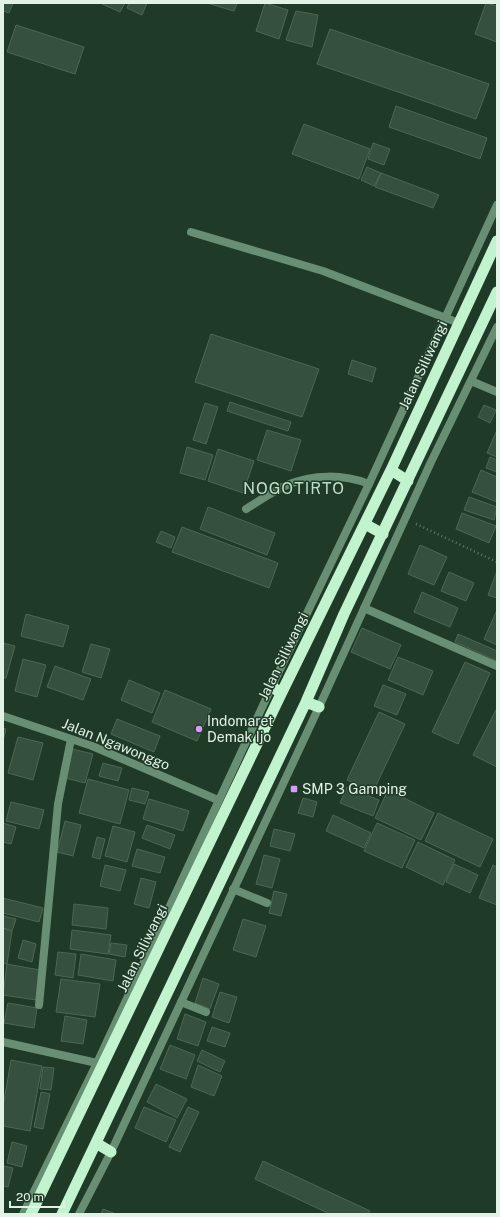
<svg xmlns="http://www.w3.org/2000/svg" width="500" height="1217" font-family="'Public Sans',sans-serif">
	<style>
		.building { fill: #35503c; stroke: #4b6853 }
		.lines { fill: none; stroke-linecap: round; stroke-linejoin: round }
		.path { stroke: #617867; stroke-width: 2.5; stroke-dasharray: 1 3; stroke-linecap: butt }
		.service { stroke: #688f73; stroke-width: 8 }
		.minor { stroke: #688f73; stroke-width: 8 }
		.tertiary { stroke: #688f73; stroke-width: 8 }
		.trunk { stroke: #c0f3ce; stroke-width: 11 }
		.poi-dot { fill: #d69bfa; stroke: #1f3b28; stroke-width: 1.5 }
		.labels { text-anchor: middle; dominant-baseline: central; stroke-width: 3; stroke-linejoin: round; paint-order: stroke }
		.street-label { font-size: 14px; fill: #e2f2e5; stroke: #1f3b28 }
		.poi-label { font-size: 14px; fill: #e2f2e5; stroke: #1f3b28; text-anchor: start }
		.quarter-label { font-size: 16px; letter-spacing: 1px; fill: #bedec6; stroke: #1f3b28 }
	</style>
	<rect width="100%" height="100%" fill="#1f3b28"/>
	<path class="building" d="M3,3H13L9,13L3,11Z
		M100,3H125L120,12Z
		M129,3H147L142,15L127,8Z
		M207,3H237L234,11Z
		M265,3L288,10L279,39L256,31Z
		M486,3L497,6V42L475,34Z
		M296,11L318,15L312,47L286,40Z
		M16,25L84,47L75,74L7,52Z
		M330,29L489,84L476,119L317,64Z
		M396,106L487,138L480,159L389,127Z
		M304,124L370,149L359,179L292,154Z
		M373,143L390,149L384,165L368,159Z
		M367,167L381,173L374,186L361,180Z
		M381,173L439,195L433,208L375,187Z
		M211,334L319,369L302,417L195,382Z
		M352,360L376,368L372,382L348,374Z
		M230,402L291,422L288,431L227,411Z
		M205,403L218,407L206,444L193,440Z
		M484,405L496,410L490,423L478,417Z
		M267,430L301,440L291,471L257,460Z
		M497,430V457L487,453Z
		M187,447L213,455L205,480L180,473Z
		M218,449L254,461L243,493L208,481Z
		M490,457L497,460V472L486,468Z
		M481,470L497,477V502L472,492Z
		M469,497L497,507L494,520L464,510Z
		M208,507L275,533L267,555L200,529Z
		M462,513L496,526L489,543L456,529Z
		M182,527L278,563L269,588L172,552Z
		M161,531L175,537L171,548L156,542Z
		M420,545L447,557L434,585L408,574Z
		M497,571V598L488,595Z
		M449,572L474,583L466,601L441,591Z
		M422,592L458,608L450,627L414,612Z
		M497,610V645L484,639Z
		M26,614L69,626L63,647L21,636Z
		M362,628L401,645L390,669L351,652Z
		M458,634L497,651V661L455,642Z
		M3,643L15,646L6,678H3Z
		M91,644L110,649L101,678L82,672Z
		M398,657L433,671L423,695L388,680Z
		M23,659L46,665L37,697L15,691Z
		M465,662L490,673L458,744L432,732Z
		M55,666L91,679L83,700L47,687Z
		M129,680L160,693L152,713L121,700Z
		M383,685L406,694L397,715L374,706Z
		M165,690L211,709L197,741L152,722Z
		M497,708V767L473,755Z
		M379,712L405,724L373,792L347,780Z
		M117,719L160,736L154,752L111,734Z
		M3,728L6,729L3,741Z
		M18,737L43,743L33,780L8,773Z
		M72,749L93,754L85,783L65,778Z
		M103,763L122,768L118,781L99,776Z
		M88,779L129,790L120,824L79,813Z
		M347,787L379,800L373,816L340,803Z
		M132,788L149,792L145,804L129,800Z
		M388,790L434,813L421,840L375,818Z
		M303,798L317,802L313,817L298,813Z
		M149,799L189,811L183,831L143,819Z
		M11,802L44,810L39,829L6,821Z
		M438,813L493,839L480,867L425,841Z
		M333,815L371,833L364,848L326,831Z
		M65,821L81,825L73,856L57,852Z
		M3,823L16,827L11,844L3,842Z
		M377,823L415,840L402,868L364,851Z
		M147,825L175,835L170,849L142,838Z
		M113,826L135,832L127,862L105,856Z
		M274,829L295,834L290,851L270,846Z
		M97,837L105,839L100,859L92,857Z
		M418,842L455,860L443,885L406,867Z
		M137,849L165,857L160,873L132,866Z
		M264,855L280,859L272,888L256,884Z
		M454,864L478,875L470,893L446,882Z
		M105,865L126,870L120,891L100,886Z
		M493,865L497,867V905L479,898Z
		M141,878L156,882L149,908L134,904Z
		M274,891L287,894L281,916L269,913Z
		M3,898L43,908L39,922L3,913Z
		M74,904L108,908L106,929L72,925Z
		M3,916L16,919L12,931L3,928Z
		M243,919L266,926L256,957L233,950Z
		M3,928L12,931L7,964L3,963Z
		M72,930L111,935L108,954L70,949Z
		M23,940L36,944L32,962L18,958Z
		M111,943L127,945L125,957L109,954Z
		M58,952L76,954L73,978L55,975Z
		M81,954L116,960L113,981L78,975Z
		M7,964L40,970L36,1000L3,995Z
		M203,978L219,984L210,1009L195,1003Z
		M61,979L100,984L95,1017L56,1012Z
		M220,992L237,997L229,1023L212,1017Z
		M8,1003L37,1008L34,1028L4,1023Z
		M185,1014L206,1022L198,1046L177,1039Z
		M65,1016L87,1020L83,1044L61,1041Z
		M212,1027L230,1033L225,1047L207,1041Z
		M170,1045L195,1055L186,1079L160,1069Z
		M202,1050L225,1061L220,1072L197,1061Z
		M11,1060L42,1066L30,1131L3,1126V1107Z
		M198,1065L222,1076L214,1096L191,1087Z
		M43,1067L54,1068L51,1090L40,1089Z
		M156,1084L187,1099L177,1118L147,1102Z
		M41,1092L50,1094L43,1129L34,1127Z
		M144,1107L176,1120L166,1142L135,1128Z
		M188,1107L199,1112L180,1152L169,1147Z
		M12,1142L27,1146L22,1167L7,1163Z
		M263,1161L370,1211L368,1214H330L255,1179Z
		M3,1166L13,1168L8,1187L3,1186Z
		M103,1209L116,1214H101Z"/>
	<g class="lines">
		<path class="path" d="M416,524L497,562"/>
		<path class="service" d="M191,232L323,271L459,323
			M246,509C259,501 273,491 287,485C313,474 343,474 369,484
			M233,889L267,903
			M181,1002L206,1012"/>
		<path class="minor" d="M471,381L497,392
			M364,608L497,666
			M3,716L92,746L218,800
			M39,1005L58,804L71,739
			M3,1042L97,1063"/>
		<path class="tertiary" d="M23,1214L97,1063L272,686L369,484L497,205
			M79,1214L111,1152L319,707L431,462L497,327"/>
		<path class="trunk" d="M391,470L408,481
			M365,524L383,534
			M272,686L281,694
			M306,702L319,707
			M96,1143L111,1152
			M31,1214L281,694L391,470L497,241
			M62,1214L306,702L344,614L497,292"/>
	</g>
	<g class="poi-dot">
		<circle cx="199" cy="729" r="4"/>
		<rect x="290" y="785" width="8" height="8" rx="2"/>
	</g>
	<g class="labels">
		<g class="street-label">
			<text transform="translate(423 365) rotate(-65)">Jalan Siliwangi</text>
			<text transform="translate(283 656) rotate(-64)">Jalan Siliwangi</text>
			<text transform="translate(116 744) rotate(22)">Jalan Ngawonggo</text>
			<text transform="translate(142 948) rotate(-64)">Jalan Siliwangi</text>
		</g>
		<g class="poi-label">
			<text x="207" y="721">Indomaret<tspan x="207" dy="16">Demak Ijo</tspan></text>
			<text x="302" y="789">SMP 3 Gamping</text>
		</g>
		<g class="quarter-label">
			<text x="294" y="488">NOGOTIRTO</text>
		</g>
	</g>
	<rect width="500" height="1217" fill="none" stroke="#e2f2e5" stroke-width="8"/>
	<path d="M10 1201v6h54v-6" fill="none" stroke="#e2f2e5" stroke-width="2"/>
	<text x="16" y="1201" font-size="12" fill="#e2f2e5" stroke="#1f3b28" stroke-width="3" paint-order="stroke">20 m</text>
</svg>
